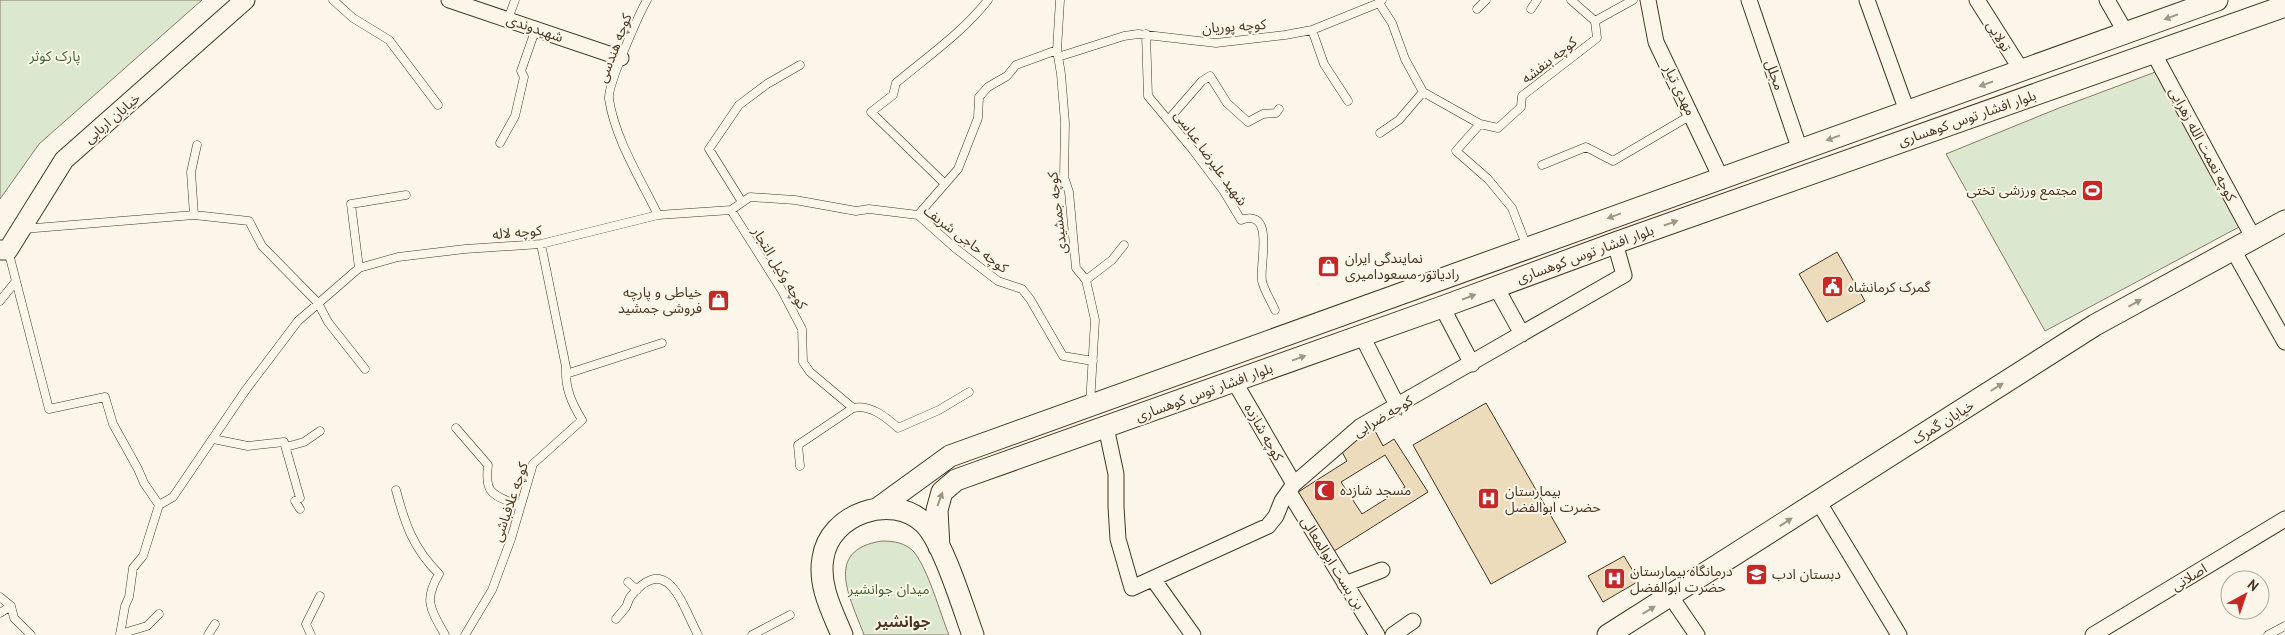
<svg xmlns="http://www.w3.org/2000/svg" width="2285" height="635" font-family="'PT Sans','Noto Sans Arabic',sans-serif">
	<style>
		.green { fill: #dce7d0; stroke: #887966 }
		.building { fill: #ecdcbc; stroke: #4a3520; fill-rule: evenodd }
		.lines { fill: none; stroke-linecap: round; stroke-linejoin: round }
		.service-casing { stroke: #4a3520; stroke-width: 9 }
		.minor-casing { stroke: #4a3520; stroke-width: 17 }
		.tertiary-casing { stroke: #4a3520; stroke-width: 21 }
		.secondary-casing { stroke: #4a3520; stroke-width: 23 }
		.service { stroke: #fbf6e9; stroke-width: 8 }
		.minor { stroke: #fbf6e9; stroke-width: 15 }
		.tertiary { stroke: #fbf6e9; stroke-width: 19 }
		.secondary { stroke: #fbf6e9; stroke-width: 21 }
		.oneway { fill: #a29684 }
		.labels { text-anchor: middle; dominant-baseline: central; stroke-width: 4; stroke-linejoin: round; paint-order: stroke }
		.street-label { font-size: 14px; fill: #4a3520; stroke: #fbf6e9 }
		.park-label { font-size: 14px; fill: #436837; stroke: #fbf6e9 }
		.poi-label { font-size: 14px; fill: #4a3520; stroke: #fbf6e9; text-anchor: start }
		.neighbourhood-label { font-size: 15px; font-weight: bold; fill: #4a3520; stroke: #fbf6e9 }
	</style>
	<rect width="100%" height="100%" fill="#fbf6e9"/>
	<path class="green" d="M0,0H202L39,144L0,199Z
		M2158,71L2239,227L2045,331L1946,154L2059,108Z
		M882,541C894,541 906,543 914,552C928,569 940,613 949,635H864C851,599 822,550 882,541Z"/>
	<path class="building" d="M1837,252L1865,301L1827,322L1799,274Z
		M1486,403L1566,542L1491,584L1413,445Z
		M1374,429L1383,446L1394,439L1428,492L1331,553L1295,494L1347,461L1341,450ZM1385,455L1405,487L1362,514L1341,482Z
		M1624,556L1639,581L1603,602L1588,576Z"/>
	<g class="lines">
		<defs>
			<path id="service" d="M333,0L353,18L389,40L438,105
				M647,0C639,14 607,86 609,99C615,139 641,180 658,215
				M1060,0L1057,50L1061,74L1065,123L1064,177L1069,192L1076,268L1086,280L1095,320L1090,404
				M1382,0L1379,3L1392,23L1405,59L1423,92L1480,124L1498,128L1521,107L1522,96L1597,38L1595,21
				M1571,0L1595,21
				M1477,9L1486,0
				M1531,9L1537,0
				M508,19L515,0
				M1595,21L1633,0
				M1312,30L1324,64L1348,101
				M1146,34L1148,96L1193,150L1223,190L1241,220C1276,208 1259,264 1262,281C1264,290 1271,301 1275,310
				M1058,57L1124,36L1138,34L1216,43L1285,35L1312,30L1379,3
				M1169,119L1202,81L1210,76L1227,103L1248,122L1263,114L1276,113L1279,109
				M1480,124L1456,151L1488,179L1512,208L1527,247
				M1380,133L1399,120L1423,92
				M500,143L515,116L524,77L521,71L536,28
				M1542,165L1586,147L1613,161L1693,114
				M944,183L871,112L893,95L896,83C927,57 963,32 988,0
				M742,202L709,149L739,105L767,84L800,65
				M731,210L781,289L802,329L803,362L810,372L853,408
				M194,215L191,172L197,145
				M918,215L958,169L978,118L979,97L988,87L1007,76L1016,65L1057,50
				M23,229L194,215L249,221L262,246L318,303L328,322L365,369
				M8,250L49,409L105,397L113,424L138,469L144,483L159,505
				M359,268L351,204L406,195
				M1086,280L1112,260L1124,245
				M0,301L16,281
				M566,374L662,343
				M456,428L488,465C484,497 495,494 520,507
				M213,439L248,446L284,442L300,498L295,501L300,509
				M286,447L304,442L320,431
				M800,466L798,445L853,408C870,404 886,417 898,428L939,410L969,392
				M396,490C405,524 413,548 439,574C423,601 431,610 445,635
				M159,505L173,497L245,391L298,321L359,268L398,257L465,249L541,244L658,215L731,210L750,197L795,200L856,211L869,209L918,215L955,248L998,281L1022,289L1030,299L1063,356L1093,361
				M628,582L637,590
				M0,597L11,606L14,618L31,635
				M0,613L11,606
				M616,619C619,615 623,611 626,607C628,603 628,600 631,596C668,551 682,605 698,635
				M120,634L147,626L159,614
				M120,635L125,606L129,597L133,568L143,556L159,505
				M208,635L215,624
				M311,635L306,624L320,596
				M465,635L492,590L511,539L533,464L582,420C571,402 565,388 566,367L541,244
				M752,635L790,615
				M2268,635L2285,626"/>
			<path id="minor" d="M449,0L621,58
				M1648,0L1656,42L1721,178
				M1749,0L1800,150
				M1867,0L1907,111
				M1977,0L2022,71
				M2107,0L2126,33
				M2153,52L2253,237
				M2232,248L2285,342
				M1496,287L1522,334
				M1442,307L1472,364
				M1362,336L1398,407
				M1234,381L1294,484
				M1106,427L1116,474V507L1118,539L1132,588L1268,526L1276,516L1282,501L1294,484L1361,426L1624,275L1615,243
				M1289,492L1377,635
				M1818,501L1899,635
				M1153,579L1193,635
				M1345,584L1382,570
				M1671,597L1697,635
				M1393,635L1413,621
				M2093,635L2285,519"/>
			<path id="tertiary" d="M0,250H8L64,160L245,0"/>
			<path id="secondary" d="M877,509L950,456L2217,0
				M939,547L937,510L942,492L956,480L1442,307L1615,243L2285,6
				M842,635C832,611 818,585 823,558C829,514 892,492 924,523C943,541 963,608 973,635
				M1608,635L2095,325L2285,221"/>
		</defs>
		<use href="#service" class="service-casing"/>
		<use href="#minor" class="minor-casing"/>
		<use href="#tertiary" class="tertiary-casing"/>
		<use href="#secondary" class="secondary-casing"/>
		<use href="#service" class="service"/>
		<use href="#minor" class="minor"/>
		<use href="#tertiary" class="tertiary"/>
		<use href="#secondary" class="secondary"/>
	</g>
	<defs><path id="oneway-solid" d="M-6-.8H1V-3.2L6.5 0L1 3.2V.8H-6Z" transform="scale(1.25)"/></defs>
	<g class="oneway">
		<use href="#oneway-solid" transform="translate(2171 17) rotate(160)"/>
		<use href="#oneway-solid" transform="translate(1986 84) rotate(161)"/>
		<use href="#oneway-solid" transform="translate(1833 138) rotate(160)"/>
		<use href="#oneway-solid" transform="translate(1614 216) rotate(160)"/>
		<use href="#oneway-solid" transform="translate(1671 223) rotate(-19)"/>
		<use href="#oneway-solid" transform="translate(1469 297) rotate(-21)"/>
		<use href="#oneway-solid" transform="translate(2135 303) rotate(-29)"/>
		<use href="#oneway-solid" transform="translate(1299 358) rotate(-20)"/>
		<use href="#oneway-solid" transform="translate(1997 387) rotate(-32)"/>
		<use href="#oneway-solid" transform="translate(940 499) rotate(-70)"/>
		<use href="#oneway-solid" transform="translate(1786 522) rotate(-33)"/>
		<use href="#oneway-solid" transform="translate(1649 610) rotate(-31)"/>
	</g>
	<defs>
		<symbol id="stadium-square" viewBox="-11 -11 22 22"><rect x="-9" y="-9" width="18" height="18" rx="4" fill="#c62828" stroke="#fbf6e9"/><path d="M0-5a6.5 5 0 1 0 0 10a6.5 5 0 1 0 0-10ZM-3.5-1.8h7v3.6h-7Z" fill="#fff"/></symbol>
		<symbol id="shop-square" viewBox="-11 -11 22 22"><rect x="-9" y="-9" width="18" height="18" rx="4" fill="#c62828" stroke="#fbf6e9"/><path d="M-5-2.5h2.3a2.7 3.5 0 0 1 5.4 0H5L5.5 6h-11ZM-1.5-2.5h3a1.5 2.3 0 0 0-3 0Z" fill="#fff"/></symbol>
		<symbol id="civic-square" viewBox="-11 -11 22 22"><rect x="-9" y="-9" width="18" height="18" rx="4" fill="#c62828" stroke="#fbf6e9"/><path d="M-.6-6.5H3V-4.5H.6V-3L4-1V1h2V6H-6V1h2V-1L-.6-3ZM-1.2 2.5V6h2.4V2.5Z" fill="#fff"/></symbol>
		<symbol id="mosque-square" viewBox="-11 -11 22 22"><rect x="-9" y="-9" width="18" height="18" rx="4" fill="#c62828" stroke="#fbf6e9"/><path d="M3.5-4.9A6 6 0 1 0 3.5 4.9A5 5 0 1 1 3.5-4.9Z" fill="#fff"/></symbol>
		<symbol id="hospital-square" viewBox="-11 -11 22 22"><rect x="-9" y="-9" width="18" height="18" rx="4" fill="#c62828" stroke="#fbf6e9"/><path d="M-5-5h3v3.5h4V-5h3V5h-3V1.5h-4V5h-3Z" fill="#fff"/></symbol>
		<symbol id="school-square" viewBox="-11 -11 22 22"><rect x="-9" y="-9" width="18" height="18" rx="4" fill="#c62828" stroke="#fbf6e9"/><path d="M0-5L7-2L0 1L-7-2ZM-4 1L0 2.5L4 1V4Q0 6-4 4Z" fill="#fff"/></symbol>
	</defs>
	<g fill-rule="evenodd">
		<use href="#stadium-square" x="2080" y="178" width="25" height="25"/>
		<use href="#shop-square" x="1316" y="254" width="25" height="25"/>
		<use href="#civic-square" x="1820" y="274" width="25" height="25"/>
		<use href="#shop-square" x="706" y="288" width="25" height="25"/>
		<use href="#mosque-square" x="1312" y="478" width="25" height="25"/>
		<use href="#hospital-square" x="1476" y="486" width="25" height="25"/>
		<use href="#school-square" x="1744" y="562" width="25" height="25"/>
		<use href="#hospital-square" x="1602" y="566" width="25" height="25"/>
	</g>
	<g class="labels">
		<g class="street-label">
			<text transform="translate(1234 26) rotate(-4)">کوچه پوریان</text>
			<text transform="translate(535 28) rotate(19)">شهیدوندی</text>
			<text transform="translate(1999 36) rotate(58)">تولایی</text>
			<text transform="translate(614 48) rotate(-69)">کوچه هندسی</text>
			<text transform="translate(1549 60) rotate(-38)">کوچه بنفشه</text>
			<text transform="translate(1775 75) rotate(71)">مجلل</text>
			<text transform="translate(1680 90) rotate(64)">مهدی تبار</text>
			<text transform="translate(112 118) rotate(-41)">خیابان اربابی</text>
			<text transform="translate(1967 118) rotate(-19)">بلوار افشار توس کوهساری</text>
			<text transform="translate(2203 144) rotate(62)">کوچه نعمت الله زهرایی</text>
			<text transform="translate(1211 158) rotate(54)">شهید علیرضا عباسی</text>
			<text transform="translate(1057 213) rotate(-97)">کوچه جمشیدی</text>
			<text transform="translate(517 232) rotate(-5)">کوچه لاله</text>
			<text transform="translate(966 239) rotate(37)">کوچه حاجی شریف</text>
			<text transform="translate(1585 254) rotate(-20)">بلوار افشار توس کوهساری</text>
			<text transform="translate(780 268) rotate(59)">کوچه وکیل التجار</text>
			<text transform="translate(1204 392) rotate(-20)">بلوار افشار توس کوهساری</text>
			<text transform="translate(1383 416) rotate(-31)">کوچه ضرابی</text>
			<text transform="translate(1943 422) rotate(-32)">خیابان گمرک</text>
			<text transform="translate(1264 432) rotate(60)">کوچه شازده</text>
			<text transform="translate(510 502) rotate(-71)">کوچه علافباشی</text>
			<text transform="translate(1333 563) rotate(58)">بن بست ابوالمعالی</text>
			<text transform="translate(2189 577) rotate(-31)">اصلانی</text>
		</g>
		<g class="park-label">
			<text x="55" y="56">پارک کوثر</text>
			<text x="889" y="589">میدان جوانشیر</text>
		</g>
		<g class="poi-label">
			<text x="2077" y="190" text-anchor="end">مجتمع ورزشی تختی</text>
			<text x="1345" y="258">نمایندگی ایران<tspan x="1345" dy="16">رادیاتور مسعودامیری</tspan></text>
			<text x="1848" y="287">گمرک کرمانشاه</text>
			<text x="702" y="292" text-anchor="end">خیاطی ‌‌و‌ پارچه<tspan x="702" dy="16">فروشی جمشید</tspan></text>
			<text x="1340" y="490">مسجد شازده</text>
			<text x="1505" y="491">بیمارستان<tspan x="1505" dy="16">حضرت ابوالفضل</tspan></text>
			<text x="1630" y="571">درمانگاه بیمارستان<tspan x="1630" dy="16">حضرت ابوالفضل</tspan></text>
			<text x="1772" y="574">دبستان ادب</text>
		</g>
		<g class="neighbourhood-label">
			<text x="903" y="621">جوانشیر</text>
		</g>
	</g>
	<g transform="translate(2245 595) rotate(40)"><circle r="24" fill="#fbf6e9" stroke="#b4a999"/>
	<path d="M0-4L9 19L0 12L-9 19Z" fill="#c62828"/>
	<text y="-8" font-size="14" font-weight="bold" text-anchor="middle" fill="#4a3520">N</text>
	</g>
</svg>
